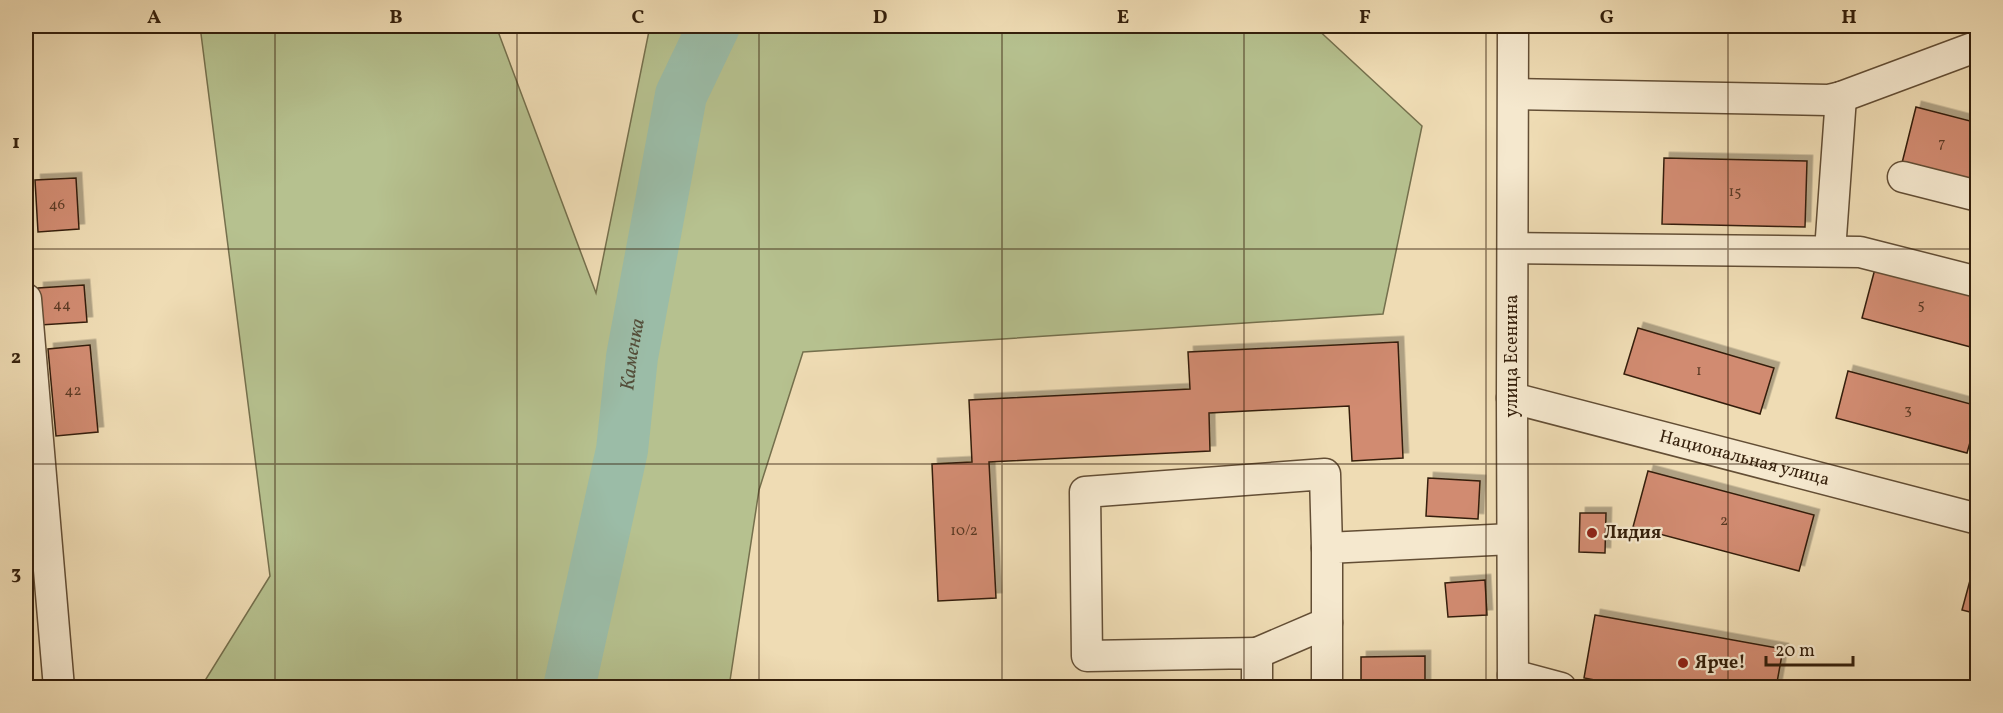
<svg xmlns="http://www.w3.org/2000/svg" width="2003" height="713" font-family="Vollkorn,serif">
	<style>
		.green { fill: #b6c18f; stroke: #75704d; stroke-width: 1.5 }
		.lines { fill: none; stroke-linecap: round; stroke-linejoin: round }
		.river { stroke: #9bbca7; stroke-width: 52 }
		.building { fill: #d18b71; stroke: #341f0b; stroke-width: 1.5; filter: url(#shadow) }
		.minor-casing { stroke: #634e35; stroke-width: 33 }
		.minor { stroke: #f5e8ce; stroke-width: 30 }
		.grid { fill: none; stroke: #341f0b; stroke-width: 1.5; stroke-opacity: 0.55 }
		.poi-dot { fill: #8f2418; stroke: #f5e8ce; stroke-width: 2 }
		.labels { text-anchor: middle; dominant-baseline: central; stroke-width: 4.5; stroke-linejoin: round; paint-order: stroke }
		.number-label { font-size: 15px; fill: #5b3a24 }
		.street-label { font-size: 18px; fill: #341f0b; stroke: #f5e8ce }
		.poi-label { font-size: 18px; font-weight: bold; fill: #341f0b; stroke: #f5e8ce; text-anchor: start }
		.water-label { font-size: 20px; font-style: italic; fill: #534e3a; stroke: #f5e8ce }
		.neatline { fill: none; stroke: #341f0b; stroke-width: 2 }
		.grid-label { font-size: 20px; text-anchor: middle; font-weight: bold; fill: #341f0b }
	</style>
	<defs>
		<filter id="shadow"><feDropShadow dx="5.5" dy="-5.5" stdDeviation="0" flood-color="#0004"/></filter>
	</defs>
	<rect width="100%" height="100%" fill="#efdcb4"/>
	<filter id="stains"><feTurbulence type="fractalNoise" baseFrequency=".00333" numOctaves="4"/><feColorMatrix values="0 0 0 0 .2 0 0 0 0 .09 0 0 0 0 .02 0 0 0 .5 -.17"/></filter>
	<radialGradient id="worn" r=".72"><stop offset=".6" stop-color="#630" stop-opacity="0"/><stop offset="1" stop-color="#630" stop-opacity=".3"/></radialGradient>
	<path class="green" d="M200,26H496L596,293L650,26H1314L1422,126L1383,314L803,352L759,490L729,687H201L270,576Z"/>
	<g class="lines">
		<path class="river" id="s1" d="M569,688L622,450L632,357L681,95L714,26"/>
	</g>
	<path class="building" d="M1916,107L1978,123V184L1902,163Z
		M1664,158L1807,161L1805,227L1662,224Z
		M76,178L79,229L38,232L35,180Z
		M1876,265L1978,291V349L1862,318Z
		M84,285L87,322L40,325L38,288Z
		M1638,328L1774,368L1760,414L1624,374Z
		M1398,342L1403,458L1352,461L1349,406L1209,413L1210,451L989,462L996,598L938,601L932,464L972,462L969,400L1190,389L1188,352Z
		M90,345L98,432L56,436L48,349Z
		M1848,371L1978,406V414L1967,453L1836,418Z
		M1648,471L1814,515L1799,571L1633,527Z
		M1428,478L1480,481L1478,519L1426,516Z
		M1580,513H1606L1605,553L1579,552Z
		M1975,562H1978V614L1962,610Z
		M1485,580L1487,615L1448,617L1445,583Z
		M1595,615L1783,649L1776,688H1638L1584,678Z
		M1425,656V688H1361V657Z"/>
	<g class="lines">
		<defs>
			<g id="minor">
				<path d="M1513,26L1512,398L1513,688"/>
				<path d="M1514,94L1828,100L1841,97L1978,46"/>
				<path d="M1903,177L1978,196"/>
				<path d="M1513,248L1860,252L1978,282"/>
				<path d="M1830,251L1841,97"/>
				<path d="M26,299L59,688"/>
				<path id="s2" d="M1512,398L1978,519"/>
				<path d="M1327,623V688"/>
				<path d="M1257,653L1327,623V548L1512,539"/>
				<path d="M1513,675L1561,688"/>
				<path d="M1257,688V653L1087,656L1085,492L1325,474L1327,548"/>
			</g>
		</defs>
		<use href="#minor" class="minor-casing"/>
		<use href="#minor" class="minor"/>
	</g>
	<path class="grid" d="M275,26V688M517,26V688M759,26V688M1002,26V688M1244,26V688M1486,26V688M1728,26V688M26,249H1978M26,464H1978"/>
	<g class="poi-dot">
		<circle cx="1592" cy="533" r="6"/>
		<circle cx="1683" cy="663" r="6"/>
	</g>
	<g class="labels">
		<g class="number-label">
			<text x="1942" y="143">7</text>
			<text x="1735" y="192">15</text>
			<text x="57" y="205">46</text>
			<text x="62" y="305">44</text>
			<text x="1921" y="305">5</text>
			<text x="1699" y="371">1</text>
			<text x="73" y="391">42</text>
			<text x="1908" y="410">3</text>
			<text x="1724" y="521">2</text>
			<text x="964" y="531">10/2</text>
		</g>
		<g class="street-label">
			<text transform="translate(1512 356) rotate(-90)">улица Есенина</text>
			<text stroke="none"><textPath href="#s2" startOffset="240">Национальная улица</textPath></text>
		</g>
		<g class="poi-label">
			<text x="1604" y="533">Лидия</text>
			<text x="1695" y="663">Ярче!</text>
		</g>
		<g class="water-label">
			<text stroke="none"><textPath href="#s1" startOffset="340">Каменка</textPath></text>
		</g>
	</g>
	<rect width="2003" height="713" fill="none" stroke="#efdcb4" stroke-width="66"/>
	<path d="M1766 656v9h87v-9" fill="none" stroke="#341f0b" stroke-width="3"/>
	<text x="1775" y="656" font-size="18" fill="#341f0b" stroke="#f5e8ce" stroke-width="4.5" paint-order="stroke">20 m</text>
	<rect x="33" y="33" width="1937" height="647" class="neatline"/>
	<g class="grid-label">
		<text x="154" y="23">A</text>
		<text x="396" y="23">B</text>
		<text x="638" y="23">C</text>
		<text x="880" y="23">D</text>
		<text x="1123" y="23">E</text>
		<text x="1365" y="23">F</text>
		<text x="1607" y="23">G</text>
		<text x="1849" y="23">H</text>
		<text x="16" y="148">1</text>
		<text x="16" y="363">2</text>
		<text x="16" y="579">3</text>
	</g>
	<rect width="100%" height="100%" filter="url(#stains)"/>
	<rect width="100%" height="100%" fill="url(#worn)"/>
</svg>
